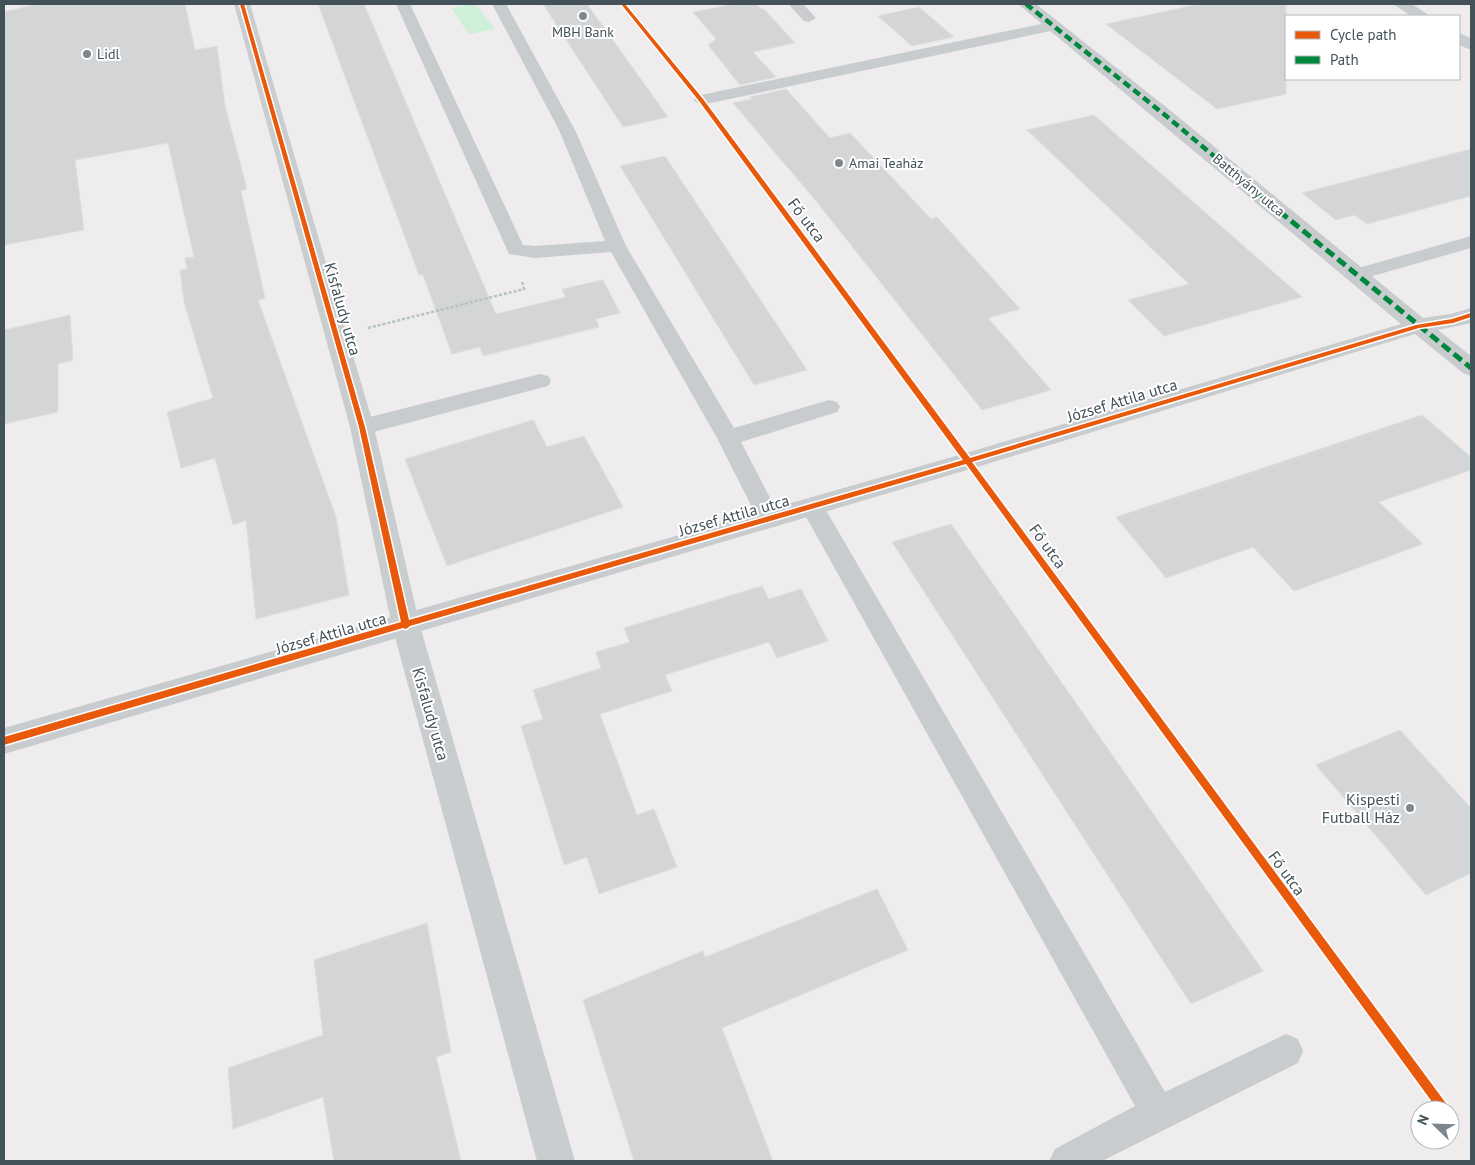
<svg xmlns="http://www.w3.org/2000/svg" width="1475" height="1165" font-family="'PT Sans',sans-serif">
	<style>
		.green { fill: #ceefd8 }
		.building { fill: #d4d5d7; stroke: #dfdedf }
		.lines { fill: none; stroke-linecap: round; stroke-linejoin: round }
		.path { stroke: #b4c3bd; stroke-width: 2.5; stroke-dasharray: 3 2; stroke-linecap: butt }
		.lane { fill: #c8ccce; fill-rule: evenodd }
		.street { fill: #c8ccce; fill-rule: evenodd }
		.secondary { fill: #c9cdcf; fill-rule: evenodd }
		.quiet-far1 { stroke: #00873e; stroke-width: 4.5; stroke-dasharray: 8 4.5; stroke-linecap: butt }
		.quiet { stroke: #00873e; stroke-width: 5; stroke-dasharray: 10 5; stroke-linecap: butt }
		.cycleway-casing { stroke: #fff; stroke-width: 3 }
		.cycleway { fill: #e8590c; fill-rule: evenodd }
		.poi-dot { fill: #7e878d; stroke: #fff; stroke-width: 2 }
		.labels { text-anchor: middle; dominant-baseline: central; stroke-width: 4; stroke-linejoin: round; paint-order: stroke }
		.far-poi-label { font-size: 14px; fill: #42515a; stroke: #fff; text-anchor: start }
		.far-street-label { font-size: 14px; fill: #42515a; stroke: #fff }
		.street-label { font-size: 16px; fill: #42515a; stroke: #fff }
		.poi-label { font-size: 16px; fill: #42515a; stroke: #fff; text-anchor: end }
	</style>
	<rect width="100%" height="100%" fill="#eeecec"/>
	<path class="green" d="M475,4L495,29L469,34L451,8Z"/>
	<path class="building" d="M37,4H185L195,50L217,46L225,106L247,189L241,191L265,298L258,300L336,517L349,595L256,619L246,520L233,525L215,458L181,468L167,412L213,398L184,302L180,270L187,269L185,258L194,257L168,143L75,160L84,230L4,245V12Z
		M318,4H364L496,314L566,297L562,289L603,280L620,313L596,319L599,327L483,356L480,347L452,354L423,275H419Z
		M543,4H587L668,117L623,127Z
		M735,4H756L761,9H764L795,43L753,52L776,77L740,85L708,45L716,39L693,12Z
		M1200,4H1286V94L1217,109L1106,24Z
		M919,7L954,37L912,46L878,16Z
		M786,89L830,138L850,133L931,219L937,217L1020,309L988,318L1051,390L982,410L816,201L733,103L752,99L750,97Z
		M1094,115L1302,297L1164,336L1128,300L1189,284L1027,130Z
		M1471,149V196L1367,224L1354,215L1336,220L1302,193Z
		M665,156L807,370L754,385L620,166Z
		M70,315L73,360L58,364V412L4,424V330Z
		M1422,415L1471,457V470L1379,502L1423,544L1294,591L1253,547L1166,578L1116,517Z
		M533,420L547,447L584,436L623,507L447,566L405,459Z
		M951,524L1263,971L1191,1004L892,542Z
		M762,586L769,599L801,589L828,641L777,658L769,642L665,675L672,691L600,714L637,815L654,809L677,867L599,894L587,857L564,865L521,726L543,719L533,690L601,668L596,652L630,642L624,628Z
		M1400,730L1471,808V873L1426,895L1316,765Z
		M877,889L908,950L722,1028L773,1161H634L583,1000L703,951L705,957Z
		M427,923L451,1052L436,1057L461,1161H334L323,1097L233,1129L228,1068L323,1035L314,960Z"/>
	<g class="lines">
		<path class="path" d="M368,328L524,289L522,281"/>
		<path class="lane" d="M396,4H410L523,245L535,246L605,241L559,130L492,4H506L575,130L626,246L734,428L829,400L837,402L840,407L837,412L741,442L781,519L777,525L769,528L761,525L717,438L611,252L535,258L509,254Z
			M788,4H803L816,18L809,22L804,21Z
			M1055,21L1063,26L1060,29L701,105L693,100L701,95Z
			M1471,236V248L1355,281L1348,279L1345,275L1348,271Z
			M540,374L548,376L551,381L548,386L362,435L354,432L351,427L354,422L362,419Z
			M812,497L820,500L1165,1092L1286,1034L1298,1039L1303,1051L1298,1063L1102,1161H1049L1055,1149L1135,1106L800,506L804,500Z"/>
		<path class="street" d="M1018,4H1036L1171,111L1423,318L1450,314L1471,308V323L1438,330L1471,356V376L1463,373L1415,334L977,467L4,754V728L966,453L1401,324Z
			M1393,4H1412L1430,16H1411Z
			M1459,33L1471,38V50L1459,45Z"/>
		<path class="secondary" d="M234,4H250L374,427L420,626L575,1161H537L392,626L350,427Z"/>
		<path class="quiet-far1" d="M1026,4L1165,115L1270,203"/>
		<path class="quiet" d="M1268,202L1471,368"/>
		<defs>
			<path id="cycleway" d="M240,4H244L365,427L409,620L963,460L699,101L621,4H625L703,99L970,458L1416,325L1452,319L1471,313V317L1453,323L1419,328L972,462L1448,1106L1449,1110H1438L966,464L410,626L406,629L403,628L4,745V737L401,622L359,427Z"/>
		</defs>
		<use href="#cycleway" class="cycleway-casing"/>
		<use href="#cycleway" class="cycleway"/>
	</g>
	<g class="poi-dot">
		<circle cx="583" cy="16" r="5"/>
		<circle cx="87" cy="54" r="5"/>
		<circle cx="839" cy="163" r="5"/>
		<circle cx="1410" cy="808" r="5"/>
	</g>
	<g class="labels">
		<g class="far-poi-label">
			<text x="583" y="32" text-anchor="middle">MBH Bank</text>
			<text x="97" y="54">Lidl</text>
			<text x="849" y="163">Amai Teaház</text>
		</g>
		<g class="far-street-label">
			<text transform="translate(1249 185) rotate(40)">Batthyány utca</text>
		</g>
		<g class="street-label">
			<text transform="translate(807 220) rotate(53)">Fő utca</text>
			<text transform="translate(343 309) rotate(74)">Kisfaludy utca</text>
			<text transform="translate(1122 400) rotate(-17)">József Attila utca</text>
			<text transform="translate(734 515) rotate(-16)">József Attila utca</text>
			<text transform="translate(1048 546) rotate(54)">Fő utca</text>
			<text transform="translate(331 633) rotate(-16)">József Attila utca</text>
			<text transform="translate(431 714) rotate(74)">Kisfaludy utca</text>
			<text transform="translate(1287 873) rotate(54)">Fő utca</text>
		</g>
		<g class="poi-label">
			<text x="1400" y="799">Kispesti<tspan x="1400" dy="18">Futball Ház</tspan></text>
		</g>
	</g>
	<rect width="1475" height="1165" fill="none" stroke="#42515a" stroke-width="10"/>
	<rect x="1285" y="15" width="175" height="65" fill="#ffffff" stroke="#b3b9bd"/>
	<rect x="1295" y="31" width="25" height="8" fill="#e8590c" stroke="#b3b9bd"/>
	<text x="1330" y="40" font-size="15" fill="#42515a">Cycle path</text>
	<rect x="1295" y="56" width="25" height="8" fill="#00873e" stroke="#b3b9bd"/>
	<text x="1330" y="65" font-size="15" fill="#42515a">Path</text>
	<g transform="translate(1435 1125) rotate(293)"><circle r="24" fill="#ffffff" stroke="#b3b9bd"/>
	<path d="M0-4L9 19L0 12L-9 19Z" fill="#7e878d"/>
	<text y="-8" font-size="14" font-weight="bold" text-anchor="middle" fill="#42515a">N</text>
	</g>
</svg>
